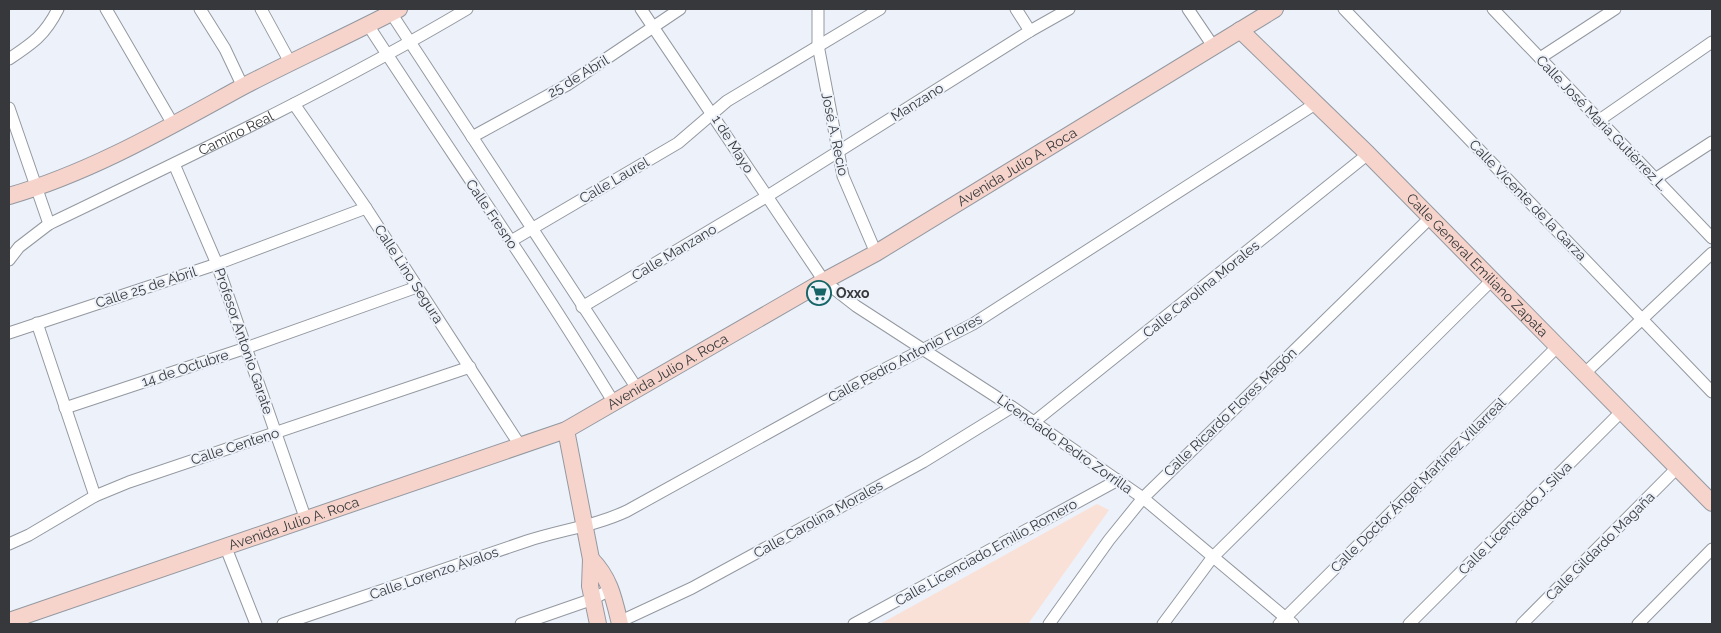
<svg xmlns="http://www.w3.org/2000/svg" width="1721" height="633" font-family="Raleway,sans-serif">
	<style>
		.education { fill: #fae1d8 }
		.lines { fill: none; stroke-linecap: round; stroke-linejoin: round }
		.street-casing { stroke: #9499a1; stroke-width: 13 }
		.secondary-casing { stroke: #9499a1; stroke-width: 18 }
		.street { stroke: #fff; stroke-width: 11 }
		.secondary { stroke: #f6d4cb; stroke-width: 16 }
		.labels { text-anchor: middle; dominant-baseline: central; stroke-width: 4; stroke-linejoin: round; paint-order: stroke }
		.street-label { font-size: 14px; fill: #36383b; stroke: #ecf1fa }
		.poi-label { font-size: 14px; font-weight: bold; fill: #36383b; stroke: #ecf1fa; text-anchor: start }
	</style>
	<rect width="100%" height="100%" fill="#ecf1fa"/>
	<path class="education" d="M1097,504L1109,510L1028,624H880Z"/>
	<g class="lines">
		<defs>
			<g id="street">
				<path d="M106,9L174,126"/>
				<path d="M200,9L225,49L243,87"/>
				<path d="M261,9L291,64"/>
				<path d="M641,9L824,281L856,306L1012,407L1143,498L1293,624"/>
				<path d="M818,9V45L843,176L876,253"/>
				<path d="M1016,9L1030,31"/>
				<path d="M1188,9L1213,46"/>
				<path d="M1344,9L1712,392"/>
				<path d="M1493,9L1712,238"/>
				<path d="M391,13L638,390"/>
				<path d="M368,25C450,152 536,274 614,403"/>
				<path d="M1540,58L1615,9"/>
				<path d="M9,59C33,43 45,35 58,9"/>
				<path d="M294,104L366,208L521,447"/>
				<path d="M9,108L49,224"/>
				<path d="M1598,121L1712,42"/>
				<path d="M472,137L567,85L680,9"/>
				<path d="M174,164L217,264L306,520"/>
				<path d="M1655,179L1712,142"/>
				<path d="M511,241L678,143L727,101L880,9"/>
				<path id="s1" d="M9,260L19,247L49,224C190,156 332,89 467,9"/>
				<path d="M582,307L766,197L1030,31L1069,9"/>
				<path d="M37,323L95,496"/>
				<path d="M9,333L217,264L366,208"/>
				<path d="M1585,373L1712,253"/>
				<path d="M65,408L246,348L417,287"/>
				<path d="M1034,422L1368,154"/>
				<path d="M9,544L29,535L95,496L129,482L470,367"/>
				<path d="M226,548L256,624"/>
				<path d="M619,622L692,588L923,462L1012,407"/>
				<path d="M283,624L527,541C560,530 595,526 627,511L869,377L973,324L1315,104"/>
				<path d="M521,624L593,599L611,589"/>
				<path d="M854,624L1118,480"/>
				<path d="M1049,624L1109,540L1143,498L1430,218"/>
				<path d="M1163,624L1212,558L1491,281"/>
				<path d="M1279,624L1558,346"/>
				<path d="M1409,624L1621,412"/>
				<path d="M1522,624L1677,468"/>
				<path d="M1638,624L1712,549"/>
			</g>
			<g id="secondary">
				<path id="s2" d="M1240,30L1368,154L1712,503"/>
				<path d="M9,196C92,172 167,128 242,87C294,60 347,36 399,9"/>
				<path d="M566,430L591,559L590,586L598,624"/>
				<path d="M591,559C610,578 614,599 620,624"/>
				<path id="s3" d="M9,621L566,430L824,281L876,253L1275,9"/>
			</g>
		</defs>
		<use href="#street" class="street-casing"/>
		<use href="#secondary" class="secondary-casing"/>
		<use href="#street" class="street"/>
		<use href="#secondary" class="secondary"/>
	</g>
	<defs>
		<symbol id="supermarket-ring" viewBox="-11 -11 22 22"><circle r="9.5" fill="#ecf1fa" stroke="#156467" stroke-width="1.5"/><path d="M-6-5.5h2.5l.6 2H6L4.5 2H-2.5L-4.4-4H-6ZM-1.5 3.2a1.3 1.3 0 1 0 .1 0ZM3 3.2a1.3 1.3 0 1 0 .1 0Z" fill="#156467"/></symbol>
	</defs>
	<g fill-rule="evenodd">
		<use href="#supermarket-ring" x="805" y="279" width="28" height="28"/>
	</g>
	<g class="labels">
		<g class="street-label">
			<text transform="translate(578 76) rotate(-31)">25 de Abril</text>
			<text transform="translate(917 102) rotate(-32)">Manzano</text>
			<text transform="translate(1602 123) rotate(46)">Calle José María Gutiérrez L.</text>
			<text stroke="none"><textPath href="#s1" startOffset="262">Camino Real</textPath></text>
			<text transform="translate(835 134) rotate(78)">José A. Recio</text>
			<text transform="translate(733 144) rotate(58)">1 de Mayo</text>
			<text stroke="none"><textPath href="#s3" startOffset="1111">Avenida Julio A. Roca</textPath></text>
			<text transform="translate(614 180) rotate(-30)">Calle Laurel</text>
			<text transform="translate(1528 200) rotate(46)">Calle Vicente de la Garza</text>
			<text transform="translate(492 214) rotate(56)">Calle Fresno</text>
			<text transform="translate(674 252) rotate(-31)">Calle Manzano</text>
			<text stroke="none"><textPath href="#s2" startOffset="334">Calle General Emiliano Zapata</textPath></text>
			<text transform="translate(409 274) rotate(57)">Calle Lino Segura</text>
			<text transform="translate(146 287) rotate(-18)">Calle 25 de Abril</text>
			<text transform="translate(1201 289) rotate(-39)">Calle Carolina Morales</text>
			<text transform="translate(244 341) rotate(71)">Profesor Antonio Garate</text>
			<text transform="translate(905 358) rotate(-28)">Calle Pedro Antonio Flores</text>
			<text transform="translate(185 368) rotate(-18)">14 de Octubre</text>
			<text stroke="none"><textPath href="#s3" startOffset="706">Avenida Julio A. Roca</textPath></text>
			<text transform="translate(1230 412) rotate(-44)">Calle Ricardo Flores Magón</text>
			<text transform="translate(1065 444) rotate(35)">Licenciado Pedro Zorrilla</text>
			<text transform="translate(235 446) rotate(-18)">Calle Centeno</text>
			<text transform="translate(1418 485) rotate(-45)">Calle Doctor Ángel Martínez Villarreal</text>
			<text transform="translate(1515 518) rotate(-45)">Calle Licenciado J. Silva</text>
			<text transform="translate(818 519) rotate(-29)">Calle Carolina Morales</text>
			<text stroke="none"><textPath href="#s3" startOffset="301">Avenida Julio A. Roca</textPath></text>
			<text transform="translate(1600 546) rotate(-45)">Calle Gildardo Magaña</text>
			<text transform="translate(986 552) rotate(-29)">Calle Licenciado Emilio Romero</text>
			<text transform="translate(434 573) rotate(-19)">Calle Lorenzo Ávalos</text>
		</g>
		<g class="poi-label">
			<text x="836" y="293">Oxxo</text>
		</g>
	</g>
	<rect width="1721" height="633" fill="none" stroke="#36383b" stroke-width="20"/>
</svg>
